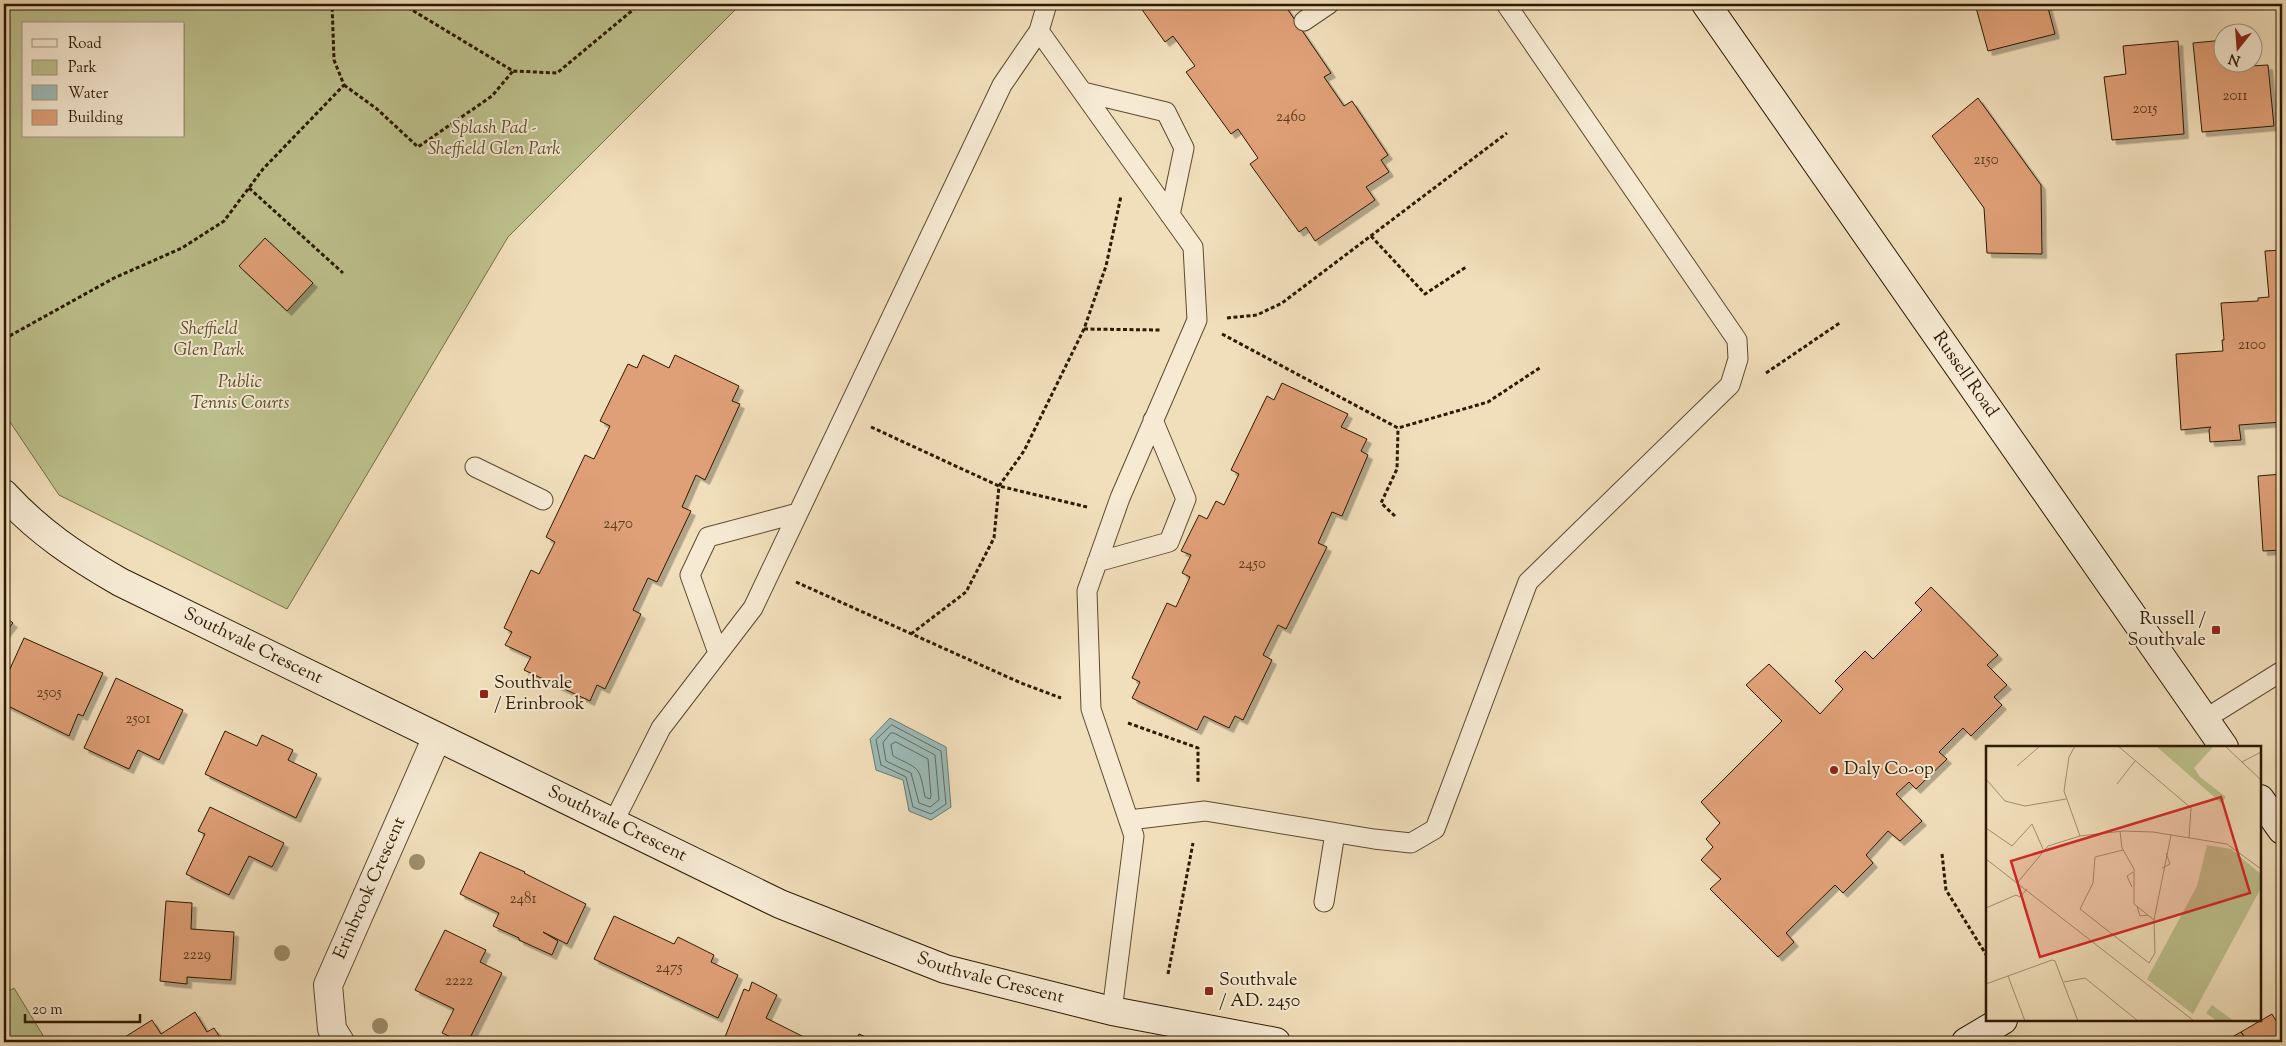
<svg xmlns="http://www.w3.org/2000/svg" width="2286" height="1046" font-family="'Sorts Mill Goudy',serif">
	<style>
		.green { fill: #bdc18d; stroke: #746d46; fill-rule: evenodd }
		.water { fill: #9cbbb8; stroke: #6f7a6e }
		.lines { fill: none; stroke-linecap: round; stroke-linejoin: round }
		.shore { stroke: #646a5c; stroke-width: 1 }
		.building { fill: #e0a077; stroke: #2c1900; filter: url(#shadow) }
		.lane-casing { stroke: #5d4a2f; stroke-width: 21 }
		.street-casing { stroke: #5d4a2f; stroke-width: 30 }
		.secondary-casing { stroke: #2c1900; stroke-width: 30 }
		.path { stroke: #2c1900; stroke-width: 3; stroke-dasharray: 4 2.5; stroke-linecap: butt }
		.lane { stroke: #f6ead3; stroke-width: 19 }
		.street { stroke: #f6ead3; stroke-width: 28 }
		.secondary { stroke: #f6ead3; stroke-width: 28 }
		.tree { fill: #9d8e6b }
		.poi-dot { fill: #8f2418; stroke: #f6ead3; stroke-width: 2 }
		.labels { text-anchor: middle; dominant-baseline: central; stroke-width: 4; stroke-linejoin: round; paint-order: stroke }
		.number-label { font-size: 15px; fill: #593b1e }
		.park-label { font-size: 18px; font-style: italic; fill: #584b2a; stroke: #f6ead3 }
		.street-label { font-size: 18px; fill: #2c1900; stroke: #f6ead3 }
		.poi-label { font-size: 18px; fill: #2c1900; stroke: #f6ead3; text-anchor: start }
		.inset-road { fill: none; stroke: #a29070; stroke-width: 1 }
		.view { fill: #d62828; fill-opacity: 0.15; stroke: #d62828; stroke-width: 2.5 }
		.inset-edge { fill: none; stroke: #2c1900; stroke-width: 2.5 }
	</style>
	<defs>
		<filter id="shadow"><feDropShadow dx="4.5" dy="4.5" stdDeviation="0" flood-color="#0004"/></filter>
	</defs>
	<rect width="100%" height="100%" fill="#f1dfbb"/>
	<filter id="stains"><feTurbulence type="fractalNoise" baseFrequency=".004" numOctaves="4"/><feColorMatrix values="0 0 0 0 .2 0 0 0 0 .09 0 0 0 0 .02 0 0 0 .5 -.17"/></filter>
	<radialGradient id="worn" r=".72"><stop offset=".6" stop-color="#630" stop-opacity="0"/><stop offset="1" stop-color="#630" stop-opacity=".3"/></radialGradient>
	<path class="green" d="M4,4H741L508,237L287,609L59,495L4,413ZM24,24H184V136H24Z
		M14,988L47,1042H4V994Z"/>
	<path class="water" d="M890,718L946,747L951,807L931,820L909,811L903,780L876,770L870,739Z"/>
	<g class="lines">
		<path class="shore" d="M892,725L941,751L946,804L931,814L913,807L906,777L881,765L876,740Z
			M891,733H894L935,755L939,800L930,807L919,803L911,773L886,761L883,743Z
			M896,742L928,759L931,796L930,799L925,797C919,765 920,770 893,756L891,745Z"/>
	</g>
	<path class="building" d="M1138,4H1284L1331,73L1324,77L1344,106L1352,101L1388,155L1381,160L1389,172L1366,187L1375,200L1315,241L1306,227L1299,232L1250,164L1258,158L1238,129L1231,134L1186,72L1195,66L1173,36L1165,42Z
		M1975,4H2047L2055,34L1988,51Z
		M2224,40V62H2250V66L2268,65L2274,126L2202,132L2193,43Z
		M2178,41L2184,134L2112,140L2104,77L2126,74L2123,46Z
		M1978,98L2041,185L2042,254L1987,253L1984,208L1932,136Z
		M265,238L313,283L287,311L239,266Z
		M2282,250V353L2281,354L2282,422L2239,425L2241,440L2210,442L2209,430L2211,427L2181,430L2176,354L2223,351L2222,340H2224L2221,303L2258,301V298L2269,297L2265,251Z
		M643,355L669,368L675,355L739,386L732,401L740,404L705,480L696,475L682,507L691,511L657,582L648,578L633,610L641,614L605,689L597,685L590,701L524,670L531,657L505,645L512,632L504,628L531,570L539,574L555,542L546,537L585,455L594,459L610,426L600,421L628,364L637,368Z
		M1282,383L1348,414L1341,427L1367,439L1361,451L1368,455L1342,516L1332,512L1318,543L1327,547L1286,629L1278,625L1263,655L1272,660L1243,720L1235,716L1229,728L1204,716L1197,730L1132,698L1140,682L1132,678L1167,603L1176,607L1190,577L1182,573L1191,555L1181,551L1199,515L1207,519L1216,501L1224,505L1239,474L1231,470L1267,396L1274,400Z
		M2282,474V550L2263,551L2258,476Z
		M1931,587L1998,655L1987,665L2007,685L1994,697L2002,705L1971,736L1963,728L1939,752L1947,759L1916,789L1909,782L1896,794L1922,821L1900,841L1888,831L1866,855L1873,863L1843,893L1835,885L1786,933L1794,942L1778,957L1710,889L1721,879L1701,860L1713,847L1706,839L1720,823L1701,802L1782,721L1746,685L1769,664L1820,714L1843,689L1835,681L1865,651L1873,659L1922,610L1915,603Z
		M4,616L13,623L4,634Z
		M24,638L103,673L83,716L78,714L69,736L4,704V682Z
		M116,678L183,710L159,760L138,750L129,769L84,748Z
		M225,731L257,746L262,735L293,750L288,760L317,774L296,818L205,774Z
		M210,807L284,843L272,867L249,856L229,895L186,874L205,834L198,831Z
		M480,852L525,872L524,873L586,904L567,944L543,932L558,941L552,955L519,940V938L493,926L499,913L460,894Z
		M166,901L192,903L191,929L234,932L231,980L187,977V984L160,981Z
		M614,916L674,944L678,937L714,955L711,962L738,975L718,1018L594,959Z
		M445,930L486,950L480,962L502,973L468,1042H462L442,1033L454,1009L415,990Z
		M752,982L777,995L766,1018L804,1037L802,1042H723L744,989L749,991Z
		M195,1012L207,1032L214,1028L223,1042H117L152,1020L161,1034Z
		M2272,1014L2282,1031V1042H2248L2241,1032Z
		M2241,1032L2248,1042H2223Z
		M859,1034L877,1042H855Z"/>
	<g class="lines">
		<defs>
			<path id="lane" d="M1304,21L1329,4
				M1039,31L1193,247L1197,320L1120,498L1087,591L1091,709L1134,836L1112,1011
				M1083,92L1166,112L1184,148L1170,215
				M475,467L543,500
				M1097,562L1169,542L1186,499L1153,420
				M718,653L690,575L708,537L798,513
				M2205,719L2282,671
				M1129,820L1205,811L1374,839L1411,843L1435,829L1528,582L1730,385L1738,359L1737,340L1506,4
				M613,823L661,728L753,608L1002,85L1039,31L1047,4
				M1324,902L1335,833"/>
			<g id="street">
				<path id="s1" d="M340,1042L332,1029L328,985L437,737"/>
			</g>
			<g id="secondary">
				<path id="s2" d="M1706,4L2224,747"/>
				<path id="s3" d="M4,494C39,532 75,556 120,582L780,904L945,969L1112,1011L1276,1042"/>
				<path d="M2260,799L2282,830"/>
				<path d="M1966,1042L2003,1020"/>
			</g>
		</defs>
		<use href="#lane" class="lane-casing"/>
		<use href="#street" class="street-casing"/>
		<use href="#secondary" class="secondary-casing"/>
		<path class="path" d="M402,4L513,71L557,73L640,4
			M344,85L377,109L418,147L492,96L513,71
			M249,188L343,273
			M1371,236L1425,294L1466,267
			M1227,318L1257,315L1282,303L1507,133
			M1084,329L1161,330
			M1222,334L1398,428L1488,402L1541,367
			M4,339L114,278L182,248L224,221L263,169L344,85L334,60L332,4
			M1766,373L1841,322
			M871,427L999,486L1087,507
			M1395,516L1381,503L1397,469L1398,428
			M796,582L1021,683L1061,698
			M911,634L966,592L994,538L999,486L1024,451L1084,329L1106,266L1121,196
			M1128,723L1198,748V782
			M2281,733L2282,734
			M1942,854L1946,890L1987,956
			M1168,974L1193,843"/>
		<use href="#lane" class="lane"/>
		<use href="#street" class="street"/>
		<use href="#secondary" class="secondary"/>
	</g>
	<g class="tree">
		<circle cx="417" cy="862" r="8"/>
		<circle cx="282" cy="953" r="8"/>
		<circle cx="380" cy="1026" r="8"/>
	</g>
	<g class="poi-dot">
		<rect x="2211" y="625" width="10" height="10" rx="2.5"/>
		<rect x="479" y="689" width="10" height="10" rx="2.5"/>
		<circle cx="1834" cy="770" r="5"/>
		<rect x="1204" y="986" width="10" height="10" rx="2.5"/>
	</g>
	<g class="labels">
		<g class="number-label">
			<text x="2235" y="96">2011</text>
			<text x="2145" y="109">2015</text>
			<text x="1291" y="117">2460</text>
			<text x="1986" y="160">2150</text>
			<text x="2252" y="345">2100</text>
			<text x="618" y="524">2470</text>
			<text x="1252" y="564">2450</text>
			<text x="49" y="693">2505</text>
			<text x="138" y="719">2501</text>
			<text x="523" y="899">2481</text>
			<text x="197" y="955">2229</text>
			<text x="669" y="968">2475</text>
			<text x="459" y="981">2222</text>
		</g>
		<g class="park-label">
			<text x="494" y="129">Splash Pad -<tspan x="494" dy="21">Sheffield Glen Park</tspan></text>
			<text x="209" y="330">Sheffield<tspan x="209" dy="21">Glen Park</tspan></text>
			<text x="240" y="383">Public<tspan x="240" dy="21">Tennis Courts</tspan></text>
		</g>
		<g class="street-label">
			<text stroke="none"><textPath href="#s2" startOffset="452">Russell Road</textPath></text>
			<text stroke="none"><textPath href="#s3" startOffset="294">Southvale Crescent</textPath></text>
			<text stroke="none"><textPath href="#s3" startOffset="699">Southvale Crescent</textPath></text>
			<text stroke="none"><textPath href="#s1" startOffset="165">Erinbrook Crescent</textPath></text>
			<text stroke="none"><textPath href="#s3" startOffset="1104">Southvale Crescent</textPath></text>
		</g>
		<g class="poi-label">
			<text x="2206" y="620" text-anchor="end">Russell /<tspan x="2206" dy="21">Southvale</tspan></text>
			<text x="494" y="684">Southvale<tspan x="494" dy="21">/ Erinbrook</tspan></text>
			<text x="1844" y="770">Daly Co-op</text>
			<text x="1219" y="981">Southvale<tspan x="1219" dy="21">/ AD. 2450</tspan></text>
		</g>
	</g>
	<g transform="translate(1986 746)">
		<rect width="275" height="275" fill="#f1dfbb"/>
		<path d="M170,0H228L208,22L214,31L240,51L235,57ZM221,99L245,103L275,128V142L207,268L161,233L211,140ZM226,259L248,275H231L220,267Z" fill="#bdc18d"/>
		<path class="inset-road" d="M89,0L83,11L78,45L94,90M132,0L205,62L203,92M239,0L275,34M256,16L275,6M31,20L54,0M0,33L19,55L39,60L80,53M131,38L149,15M0,82L26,100L46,78L57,103M134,85L136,102L148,123V158L168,174M137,104L109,111L107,137L94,163L163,217L169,207L168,174L185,89M0,113L208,275M176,122L184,118L180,107M32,136L62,100L94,90L137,85L167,86L241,98L275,123M146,141L141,130L147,126M151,160L154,170L162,169M0,162L30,149L34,151L41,143M22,230L39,275M78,236L99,232L152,275M0,238L66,214L69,215L92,275"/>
		<path class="view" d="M235,51L264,147L54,211L25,115Z"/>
		<rect width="275" height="275" class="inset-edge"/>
	</g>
	<rect width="2286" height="1046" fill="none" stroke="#f1dfbb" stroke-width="20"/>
	<rect x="5" y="5" width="2276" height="1036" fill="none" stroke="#2c1900" stroke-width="2.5"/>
	<rect x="10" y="10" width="2266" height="1026" fill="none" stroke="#2c1900"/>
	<rect x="22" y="22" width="162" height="115" fill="#f6ead3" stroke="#a5967f"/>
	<rect x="32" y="39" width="25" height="8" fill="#f6ead3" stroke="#a5967f"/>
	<text x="68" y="48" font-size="15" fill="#2c1900">Road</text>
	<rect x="32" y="60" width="25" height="15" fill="#bdc18d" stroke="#a5967f"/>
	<text x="68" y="72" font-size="15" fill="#2c1900">Park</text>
	<rect x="32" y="85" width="25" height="15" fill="#9cbbb8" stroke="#a5967f"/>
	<text x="68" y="98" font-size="15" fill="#2c1900">Water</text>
	<rect x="32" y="110" width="25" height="15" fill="#e0a077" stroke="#a5967f"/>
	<text x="68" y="122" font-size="15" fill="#2c1900">Building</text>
	<g transform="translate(2238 48) rotate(197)"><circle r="24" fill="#f6ead3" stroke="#a5967f"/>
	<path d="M0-4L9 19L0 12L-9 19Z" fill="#8f2418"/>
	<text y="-8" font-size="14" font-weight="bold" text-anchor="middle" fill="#2c1900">N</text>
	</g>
	<path d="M25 1014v8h115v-8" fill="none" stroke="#2c1900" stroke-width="2.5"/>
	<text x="32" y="1014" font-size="15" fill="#2c1900" stroke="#f6ead3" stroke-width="4" paint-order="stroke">20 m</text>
	<rect width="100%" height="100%" filter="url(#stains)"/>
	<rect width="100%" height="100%" fill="url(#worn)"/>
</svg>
